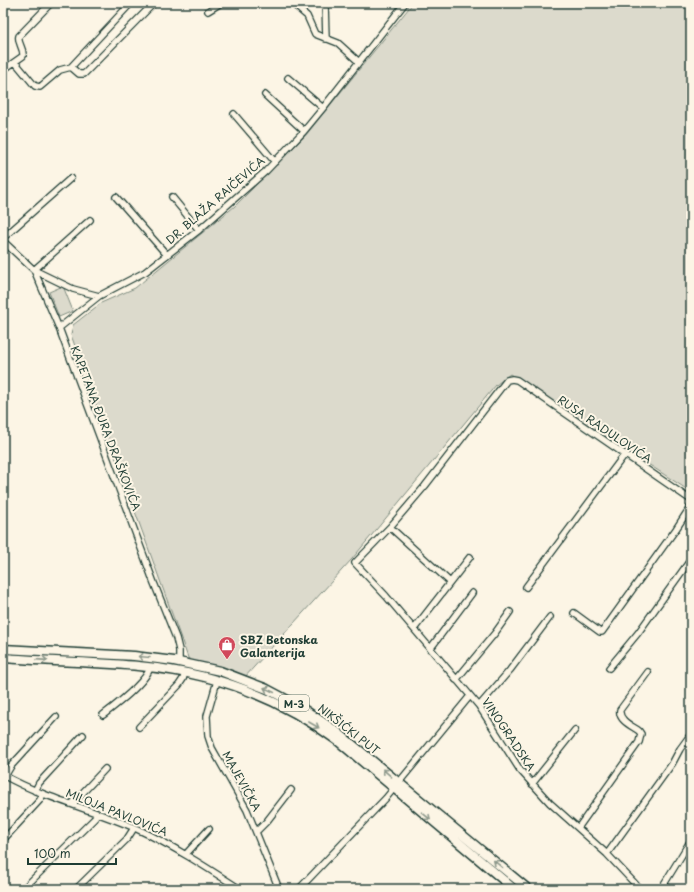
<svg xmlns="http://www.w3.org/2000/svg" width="694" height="892" font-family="'Playpen Sans',sans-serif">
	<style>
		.green { fill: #dcdacc; stroke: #7e8c80 }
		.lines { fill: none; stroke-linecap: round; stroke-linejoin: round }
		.street-casing { stroke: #1f3d34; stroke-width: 8 }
		.primary-casing { stroke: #1f3d34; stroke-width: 11 }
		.street { stroke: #fcf5e5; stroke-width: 5.5 }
		.primary { stroke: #fcf5e5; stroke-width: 8 }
		.oneway { stroke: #8e998c }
		.labels { text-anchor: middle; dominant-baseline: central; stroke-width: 4; stroke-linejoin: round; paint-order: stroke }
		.shield { fill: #fcf5e5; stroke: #617469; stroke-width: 1 }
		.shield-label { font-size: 10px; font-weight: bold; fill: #1f3d34 }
		.street-label { font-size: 11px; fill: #1f3d34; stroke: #fcf5e5 }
		.poi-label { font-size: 11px; font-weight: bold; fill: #1f3d34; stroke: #fcf5e5; text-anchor: start }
	</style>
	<rect width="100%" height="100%" fill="#fcf5e5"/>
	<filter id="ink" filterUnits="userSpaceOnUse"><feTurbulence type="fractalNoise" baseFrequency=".025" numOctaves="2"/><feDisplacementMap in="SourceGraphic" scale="8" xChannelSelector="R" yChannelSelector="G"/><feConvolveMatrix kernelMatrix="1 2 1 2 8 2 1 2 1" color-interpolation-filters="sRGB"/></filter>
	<g filter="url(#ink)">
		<path class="green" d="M413,3H691V492L510,374L496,385L352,559L244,678L191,666L71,335L73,325L101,303L135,288L235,206L305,136Z
			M63,286L73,311L59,317L49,292Z"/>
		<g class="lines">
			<defs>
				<path id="street" d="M292,3L307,16L315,34L338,43L359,62
					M325,3L326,39
					M208,11L221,3
					M15,62L35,86L40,87L60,70L71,67L131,3
					M71,67L79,74H84L154,3
					M3,70L23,56C24,48 17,43 19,36L51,3
					M288,78L323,108
					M265,95L304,131
					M234,114L275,162
					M116,197L167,255
					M172,197L199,230
					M3,238L71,178
					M3,241L34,270L73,289L99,296
					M34,270L59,328L154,583L176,638L179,650V662
					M34,270L90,220
					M59,328L99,296L145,272L199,230L266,171L304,131L323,108L405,3
					M390,527L450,582
					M526,587L625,454
					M574,613L600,632H602L676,529L691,506
					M414,629L470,557
					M430,649L472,593
					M609,668L638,633L691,559
					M456,680L495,633L510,612
					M217,681L207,716L208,736L212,748L247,810L279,889
					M479,706L510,670L550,617
					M103,715C116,705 145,683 150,668
					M139,727L179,685L183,679L185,673
					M3,775C44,798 91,809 135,828C172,845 206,867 240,889
					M5,776L11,766L56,717
					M532,784L575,730
					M35,791L39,783L83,735
					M72,804L105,769
					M578,828L639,742L641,734L639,731C632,726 618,720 620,710L648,672
					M257,831L267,821L291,790
					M3,840L40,800L43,794
					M186,854L209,829
					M607,854L672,764L680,749L691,734
					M23,889L94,819L97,813
					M76,889L127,839L134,828
					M299,889L386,798L470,696
					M640,889L607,854L550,803L520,770L479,706L386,596L355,563L390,527L425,486L507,380L512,379L517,380L691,500
					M661,889L691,840"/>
				<path id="primary" d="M3,649L134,656L174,661L220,671L267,689L299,706L336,731L528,889
					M3,658C69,663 141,661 205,677C252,689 299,712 338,741L514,889"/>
			</defs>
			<use href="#street" class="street-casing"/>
			<use href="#primary" class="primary-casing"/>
			<use href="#street" class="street"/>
			<use href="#primary" class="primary"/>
		</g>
		<defs><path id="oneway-shaft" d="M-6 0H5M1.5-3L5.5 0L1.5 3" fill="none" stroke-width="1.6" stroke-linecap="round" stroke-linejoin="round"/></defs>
		<g class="oneway">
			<use href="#oneway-shaft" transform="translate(144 657) rotate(-175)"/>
			<use href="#oneway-shaft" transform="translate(42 660) rotate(4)"/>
			<use href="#oneway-shaft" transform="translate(269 690) rotate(-155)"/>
			<use href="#oneway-shaft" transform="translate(314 725) rotate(30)"/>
			<use href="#oneway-shaft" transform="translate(387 773) rotate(-139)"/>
			<use href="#oneway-shaft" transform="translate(426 816) rotate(40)"/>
			<use href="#oneway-shaft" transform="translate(498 864) rotate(-140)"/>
		</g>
	</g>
	<defs>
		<symbol id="shop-pin" viewBox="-11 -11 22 30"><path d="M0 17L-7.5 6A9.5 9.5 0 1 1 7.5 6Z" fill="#d1495b" stroke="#fcf5e5"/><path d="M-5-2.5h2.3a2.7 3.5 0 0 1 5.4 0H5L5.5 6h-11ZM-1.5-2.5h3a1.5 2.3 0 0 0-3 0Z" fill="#fff"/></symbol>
	</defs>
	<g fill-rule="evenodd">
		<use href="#shop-pin" x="217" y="635" width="20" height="27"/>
	</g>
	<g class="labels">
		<rect class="shield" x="279" y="695" width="30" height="16" rx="3"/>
		<g class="shield-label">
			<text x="294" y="703">M-3</text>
		</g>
		<g class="street-label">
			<text transform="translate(215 200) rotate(-41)">DR. BLAŽA RAIČEVIĆA</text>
			<text transform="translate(106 428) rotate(69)">KAPETANA ĐURA DRAŠKOVIĆA</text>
			<text transform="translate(605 429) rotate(34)">RUSA RADULOVIĆA</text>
			<text transform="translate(349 729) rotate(38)">NIKŠIĆKI PUT</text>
			<text transform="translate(509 734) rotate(56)">VINOGRADSKA</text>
			<text transform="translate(242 781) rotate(61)">MAJEVIČKA</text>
			<text transform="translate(117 812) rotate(22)">MILOJA PAVLOVIĆA</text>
		</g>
		<g class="poi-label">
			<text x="240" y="639">SBZ Betonska<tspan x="240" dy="13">Galanterija</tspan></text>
		</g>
	</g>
	<rect width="694" height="892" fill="none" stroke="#fcf5e5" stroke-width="16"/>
	<rect x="8" y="8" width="678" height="876" fill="none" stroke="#1f3d34" stroke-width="1.5" filter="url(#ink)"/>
	<path d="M28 858v6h88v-6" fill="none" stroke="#1f3d34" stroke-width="2"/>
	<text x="34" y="858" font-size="12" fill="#1f3d34" stroke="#fcf5e5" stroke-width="3" paint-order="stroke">100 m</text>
</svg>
